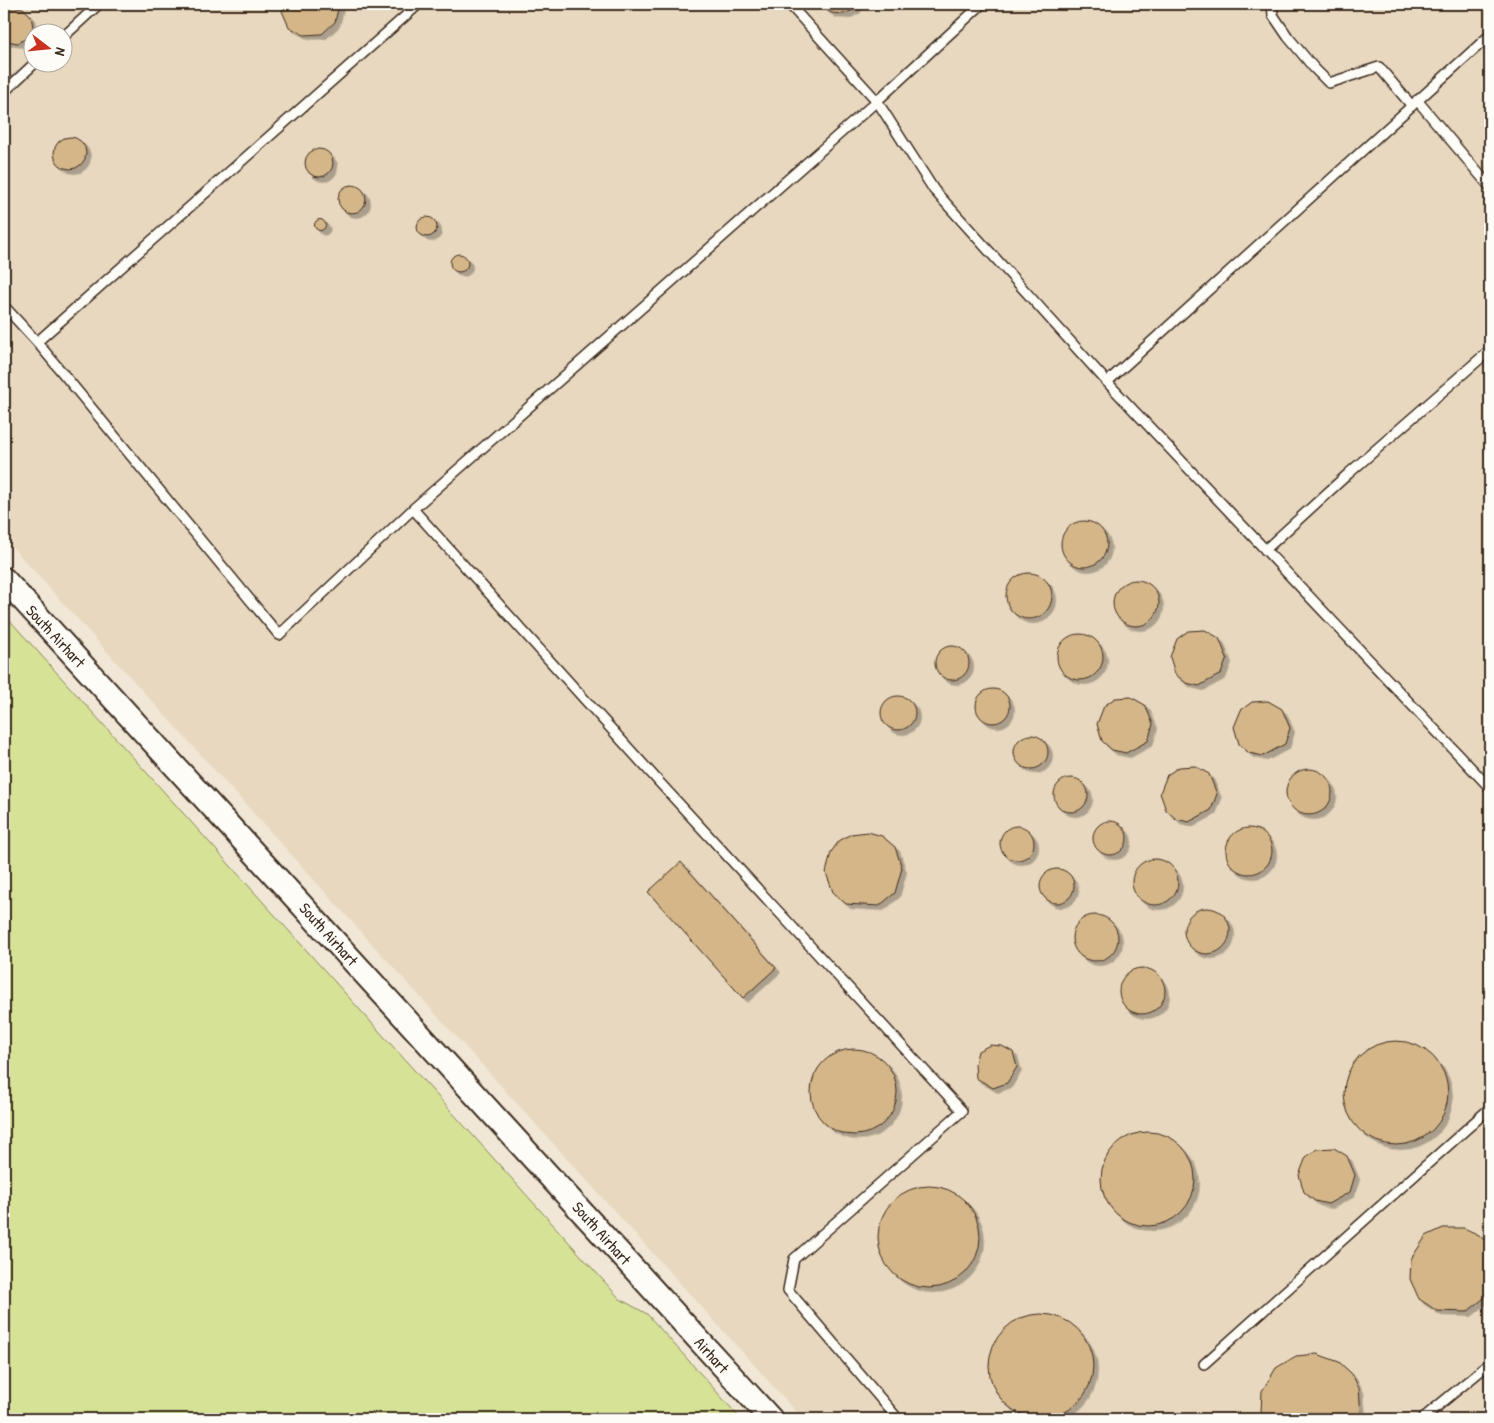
<svg xmlns="http://www.w3.org/2000/svg" width="1494" height="1423" font-family="'Patrick Hand',sans-serif">
	<style>
		.built { fill: #e8d8bf; fill-rule: evenodd }
		.green { fill: #d6e396; stroke: #88865a }
		.building { fill: #d4b688; stroke: #3b2a1e; filter: url(#shadow) }
		.lines { fill: none; stroke-linecap: round; stroke-linejoin: round }
		.service-casing { stroke: #3b2a1e; stroke-width: 12 }
		.tertiary-casing { stroke: #3b2a1e; stroke-width: 26 }
		.service { stroke: #fdfcf7; stroke-width: 9 }
		.tertiary { stroke: #fdfcf7; stroke-width: 22 }
		.labels { text-anchor: middle; dominant-baseline: central; stroke-width: 4.5; stroke-linejoin: round; paint-order: stroke }
		.street-label { font-size: 16px; fill: #3b2a1e; stroke: #fdfcf7 }
	</style>
	<defs>
		<filter id="shadow"><feDropShadow dx="4.5" dy="4.5" stdDeviation="0" flood-color="#0004"/></filter>
	</defs>
	<rect width="100%" height="100%" fill="#f1e7d6"/>
	<filter id="ink" filterUnits="userSpaceOnUse"><feTurbulence type="fractalNoise" baseFrequency=".02" numOctaves="2"/><feDisplacementMap in="SourceGraphic" scale="10" xChannelSelector="R" yChannelSelector="G"/><feConvolveMatrix kernelMatrix="1 2 1 2 8 2 1 2 1" color-interpolation-filters="sRGB"/></filter>
	<g filter="url(#ink)">
		<path class="built" d="M4,4H1490V1419H803L4,538ZM32,32H62V62H32Z"/>
		<path class="green" d="M4,614L620,1299L647,1314L741,1419H4Z"/>
		<path class="building" d="M284,4H338L339,5L335,22L322,34L304,35L289,27L282,11Z
			M821,4H858L855,9L844,14L832,13L824,8Z
			M12,7L23,8L31,16L33,27L28,37L18,43L7,41L4,38V11Z
			M54 153a16 16 0 1 1 32 0a16 16 0 1 1-32 0Z
			M305 163a14 14 0 1 1 28 0a14 14 0 1 1-28 0Z
			M338 199a14 14 0 1 1 28 0a14 14 0 1 1-28 0Z
			M417 227a10 10 0 1 1 20 0a10 10 0 1 1-20 0Z
			M314.5 225a5.5 5.5 0 1 1 11 0a5.5 5.5 0 1 1-11 0Z
			M450 263a9 9 0 1 1 18 0a9 9 0 1 1-18 0Z
			M1061 544a23 23 0 1 1 46 0a23 23 0 1 1-46 0Z
			M1006 596a23 23 0 1 1 46 0a23 23 0 1 1-46 0Z
			M1113 603a23 23 0 1 1 46 0a23 23 0 1 1-46 0Z
			M1205,630L1219,638L1227,658L1221,674L1199,686L1186,683L1175,674L1170,657L1177,639L1188,631Z
			M1057 657a23 23 0 1 1 46 0a23 23 0 1 1-46 0Z
			M935 663a17 17 0 1 1 34 0a17 17 0 1 1-34 0Z
			M976 706a17 17 0 1 1 34 0a17 17 0 1 1-34 0Z
			M881 713a17 17 0 1 1 34 0a17 17 0 1 1-34 0Z
			M1131,697L1145,705L1153,724L1148,741L1126,753L1112,750L1102,741L1097,724L1104,706L1115,698Z
			M1268,701L1282,709L1290,728L1285,744L1263,756L1249,753L1239,744L1234,727L1241,710L1252,702Z
			M1014 752a17 17 0 1 1 34 0a17 17 0 1 1-34 0Z
			M1195,766L1209,774L1217,794L1211,810L1189,822L1176,819L1166,810L1160,793L1167,775L1179,767Z
			M1286 792a23 23 0 1 1 46 0a23 23 0 1 1-46 0Z
			M1054 795a17 17 0 1 1 34 0a17 17 0 1 1-34 0Z
			M1093 838a17 17 0 1 1 34 0a17 17 0 1 1-34 0Z
			M1000 843a17 17 0 1 1 34 0a17 17 0 1 1-34 0Z
			M1226 851a23 23 0 1 1 46 0a23 23 0 1 1-46 0Z
			M868,832L882,836L895,847L902,868L895,893L879,906L846,904L833,892L826,873L831,852L839,841L851,834Z
			M1132 882a23 23 0 1 1 46 0a23 23 0 1 1-46 0Z
			M681,862L776,968L743,998L648,892Z
			M1040 886a17 17 0 1 1 34 0a17 17 0 1 1-34 0Z
			M1184 931a23 23 0 1 1 46 0a23 23 0 1 1-46 0Z
			M1072 938a23 23 0 1 1 46 0a23 23 0 1 1-46 0Z
			M1119 991a23 23 0 1 1 46 0a23 23 0 1 1-46 0Z
			M1344 1093a52 52 0 1 1 104 0a52 52 0 1 1-104 0Z
			M990,1045L1002,1046L1013,1052L1017,1067L1007,1083L993,1088L976,1078L975,1064L978,1051Z
			M811 1092a43 43 0 1 1 86 0a43 43 0 1 1-86 0Z
			M1101 1179a47 47 0 1 1 94 0a47 47 0 1 1-94 0Z
			M1334,1148L1347,1156L1355,1175L1350,1192L1328,1204L1315,1201L1304,1192L1299,1175L1306,1157L1317,1149Z
			M878 1237a51 51 0 1 1 102 0a51 51 0 1 1-102 0Z
			M1443,1228H1464L1479,1235L1488,1244L1490,1251L1489,1294L1467,1312L1437,1311L1419,1299L1410,1279L1411,1259L1426,1236Z
			M989 1366a52 52 0 1 1 104 0a52 52 0 1 1-104 0Z
			M1317,1354L1339,1362L1352,1374L1359,1388L1361,1414L1359,1419H1264L1261,1411L1262,1391L1276,1368L1296,1356Z"/>
		<g class="lines">
			<defs>
				<path id="service" d="M419,4L37,342L279,635L413,509L877,101L982,4
					M789,4L877,101L934,190L1107,382L1490,788
					M1272,4L1273,15L1288,37L1314,68L1329,83L1379,67L1412,106
					M62,38L99,4
					M4,92L36,62
					M1417,100L1490,187
					M4,306L37,342
					M1107,382L1490,35
					M413,509L660,783L962,1111L794,1259L788,1290L898,1419
					M1265,550L1348,474L1490,350
					M1204,1364L1490,1108
					M1422,1419L1490,1363"/>
				<path id="tertiary" d="M4,579L771,1419"/>
			</defs>
			<use href="#service" class="service-casing"/>
			<use href="#tertiary" class="tertiary-casing"/>
			<use href="#service" class="service"/>
			<use href="#tertiary" class="tertiary"/>
		</g>
	</g>
	<g class="labels">
		<g class="street-label">
			<text transform="translate(56 636) rotate(47)">South Airhart</text>
			<text transform="translate(329 934) rotate(48)">South Airhart</text>
			<text transform="translate(602 1233) rotate(48)">South Airhart</text>
			<text transform="translate(712 1355) rotate(48)">Airhart</text>
		</g>
	</g>
	<rect width="1494" height="1423" fill="none" stroke="#fdfcf7" stroke-width="20"/>
	<rect x="10" y="10" width="1474" height="1403" fill="none" stroke="#3b2a1e" stroke-width="2" filter="url(#ink)"/>
	<g transform="translate(48 48) rotate(106)"><circle r="24" fill="#fdfcf7" stroke="#afa8a0"/>
	<path d="M0-4L9 19L0 12L-9 19Z" fill="#c8321e"/>
	<text y="-8" font-size="14" font-weight="bold" text-anchor="middle" fill="#3b2a1e">N</text>
	</g>
</svg>
